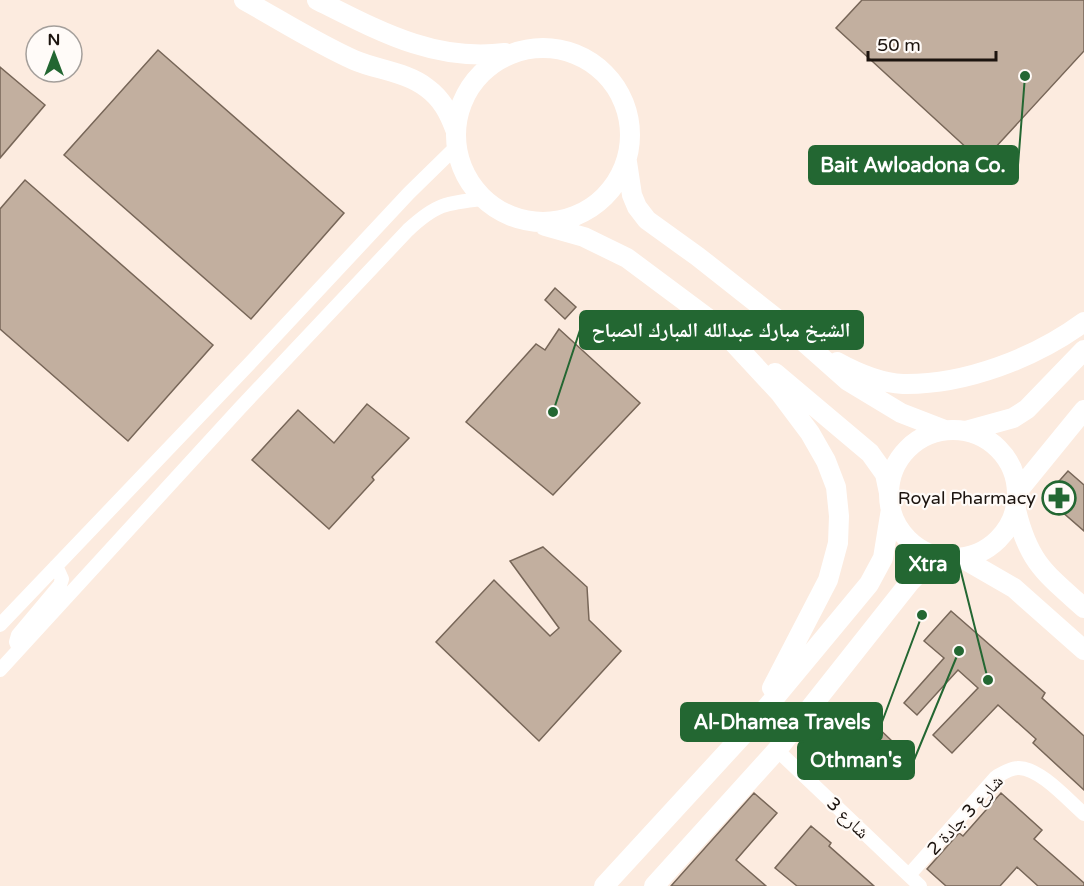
<svg xmlns="http://www.w3.org/2000/svg" width="1084" height="886" font-family="'Varela Round','Noto Naskh Arabic',sans-serif">
	<style>
		.building { fill: #c2af9f; stroke: #776658; stroke-width: 1.5 }
		.lines { fill: none; stroke-linecap: round; stroke-linejoin: round }
		.street { stroke: #fff; stroke-width: 14 }
		.secondary { stroke: #fff; stroke-width: 20 }
		.labels { text-anchor: middle; dominant-baseline: central; stroke-width: 4.5; stroke-linejoin: round; paint-order: stroke }
		.poi-label { font-size: 18px; fill: #1c140f; stroke: #fffbf8; text-anchor: end }
		.street-label { font-size: 18px; fill: #1c140f; stroke: #fffbf8 }
		.leader { fill: none; stroke: #236732; stroke-width: 2 }
		.callout-dot { fill: #236732; stroke: #fffbf8; stroke-width: 2 }
		.callout { fill: #236732; stroke: #236732; stroke-width: 2 }
		.callout-label { font-size: 20px; text-anchor: middle; font-weight: bold; fill: #fff }
	</style>
	<rect width="100%" height="100%" fill="#fcebdf"/>
	<path class="building" d="M862,0H1084V51L982,162L836,28Z
		M158,50L344,213L251,319L64,155Z
		M0,67L45,105L0,158Z
		M25,180L213,345L128,441L0,329V209Z
		M555,288L576,307L565,319L545,300Z
		M559,329L640,403L553,495L466,422L536,344L545,350Z
		M367,404L409,438L372,477L374,480L329,529L252,460L298,410L334,443Z
		M1068,471L1084,485V531L1045,497Z
		M543,547L587,587L589,620L621,651L539,741L436,642L494,580L550,636L559,628L510,561Z
		M951,611L1045,693L1042,698L1084,736V790L1033,743L1036,739L998,705L952,753L933,735L978,688L958,670L917,715L904,703L944,658L924,641Z
		M870,720L893,742L870,768L846,745Z
		M754,793L777,813L736,860L766,886H671Z
		M1001,793L1042,830L1034,839L1084,883V886H1038L1017,867L1000,886H946L927,869L959,833L963,836Z
		M811,826L831,843L829,846L874,886H797L775,868Z"/>
	<g class="lines">
		<path class="street" d="M0,625L252,361L409,193L455,148
			M19,649L16,642L18,635L60,585L62,579L56,566
			M0,670L240,408L408,230C436,204 445,203 483,199
			M777,750L920,886
			M909,875L996,777C1003,773 1010,768 1018,768C1039,767 1069,801 1084,814"/>
		<path class="secondary" d="M244,0C280,20 316,43 354,60C377,70 407,72 427,88C442,99 449,113 455,129
			M317,0C379,31 434,62 505,53
			M456 135a87 87 0 1 1 174 0a87 87 0 1 1-174 0Z
			M627,162L632,195L637,207L647,220L697,256L786,326L848,381L901,413L945,430
			M545,226L584,237L627,258L725,331
			M716,324L780,393L810,433L826,461L836,487L839,516L838,543L828,580L772,688
			M837,362C857,373 880,383 903,384C965,385 1035,358 1084,322
			M775,373L870,453L885,474L889,493
			M889 494a64 64 0 1 1 128 0a64 64 0 1 1-128 0Z
			M966,431L1013,418L1027,409L1084,350
			M1018,491L1084,410
			M1016,510C1029,563 1045,573 1084,608
			M962,558L1014,588L1084,650
			M604,886L753,724L869,584L883,558L891,509
			M654,886L777,750L910,582L918,574L942,558"/>
	</g>
	<defs>
		<symbol id="pharmacy-ring" viewBox="-11 -11 22 22"><circle r="9.5" fill="#fffbf8" stroke="#236732" stroke-width="1.5"/><path d="M-2-6h4v4h4v4h-4v4h-4v-4h-4v-4h4Z" fill="#236732"/></symbol>
	</defs>
	<g fill-rule="evenodd">
		<use href="#pharmacy-ring" x="1040" y="479" width="38" height="38"/>
	</g>
	<g class="labels">
		<g class="poi-label">
			<text x="1036" y="498">Royal Pharmacy</text>
		</g>
		<g class="street-label">
			<text transform="translate(965 815) rotate(-47)">شارع 3 جادة 2</text>
			<text transform="translate(848 818) rotate(44)">شارع 3</text>
		</g>
	</g>
	<path class="leader" d="M1025 76L1018 165M553 412L580 330M988 680L959 564M922 615L882 722M959 651L914 760"/>
	<g class="callout-dot">
		<circle cx="1025" cy="76" r="6"/>
		<circle cx="553" cy="412" r="6"/>
		<circle cx="988" cy="680" r="6"/>
		<circle cx="922" cy="615" r="6"/>
		<circle cx="959" cy="651" r="6"/>
	</g>
	<g class="callout">
		<rect x="809" y="146" width="209" height="38" rx="6"/>
		<rect x="580" y="311" width="283" height="38" rx="6"/>
		<rect x="896" y="545" width="63" height="38" rx="6"/>
		<rect x="681" y="703" width="201" height="38" rx="6"/>
		<rect x="798" y="741" width="116" height="38" rx="6"/>
	</g>
	<g class="callout-label">
		<text x="913" y="172">Bait Awloadona Co.</text>
		<text x="721" y="337">الشيخ مبارك عبدالله المبارك الصباح</text>
		<text x="928" y="571">Xtra</text>
		<text x="782" y="729">Al-Dhamea Travels</text>
		<text x="856" y="767">Othman's</text>
	</g>
	<g transform="translate(54 54)"><circle r="28" fill="#fffbf8" stroke="#a49f9b" stroke-width="1.5"/>
	<path d="M0-4.5L10 22L0 15L-10 22Z" fill="#236732"/>
	<text y="-9" font-size="16" font-weight="bold" text-anchor="middle" fill="#1c140f">N</text>
	</g>
	<path d="M868 51v9h128v-9" fill="none" stroke="#1c140f" stroke-width="3"/>
	<text x="877" y="51" font-size="18" fill="#1c140f" stroke="#fffbf8" stroke-width="4.5" paint-order="stroke">50 m</text>
</svg>
